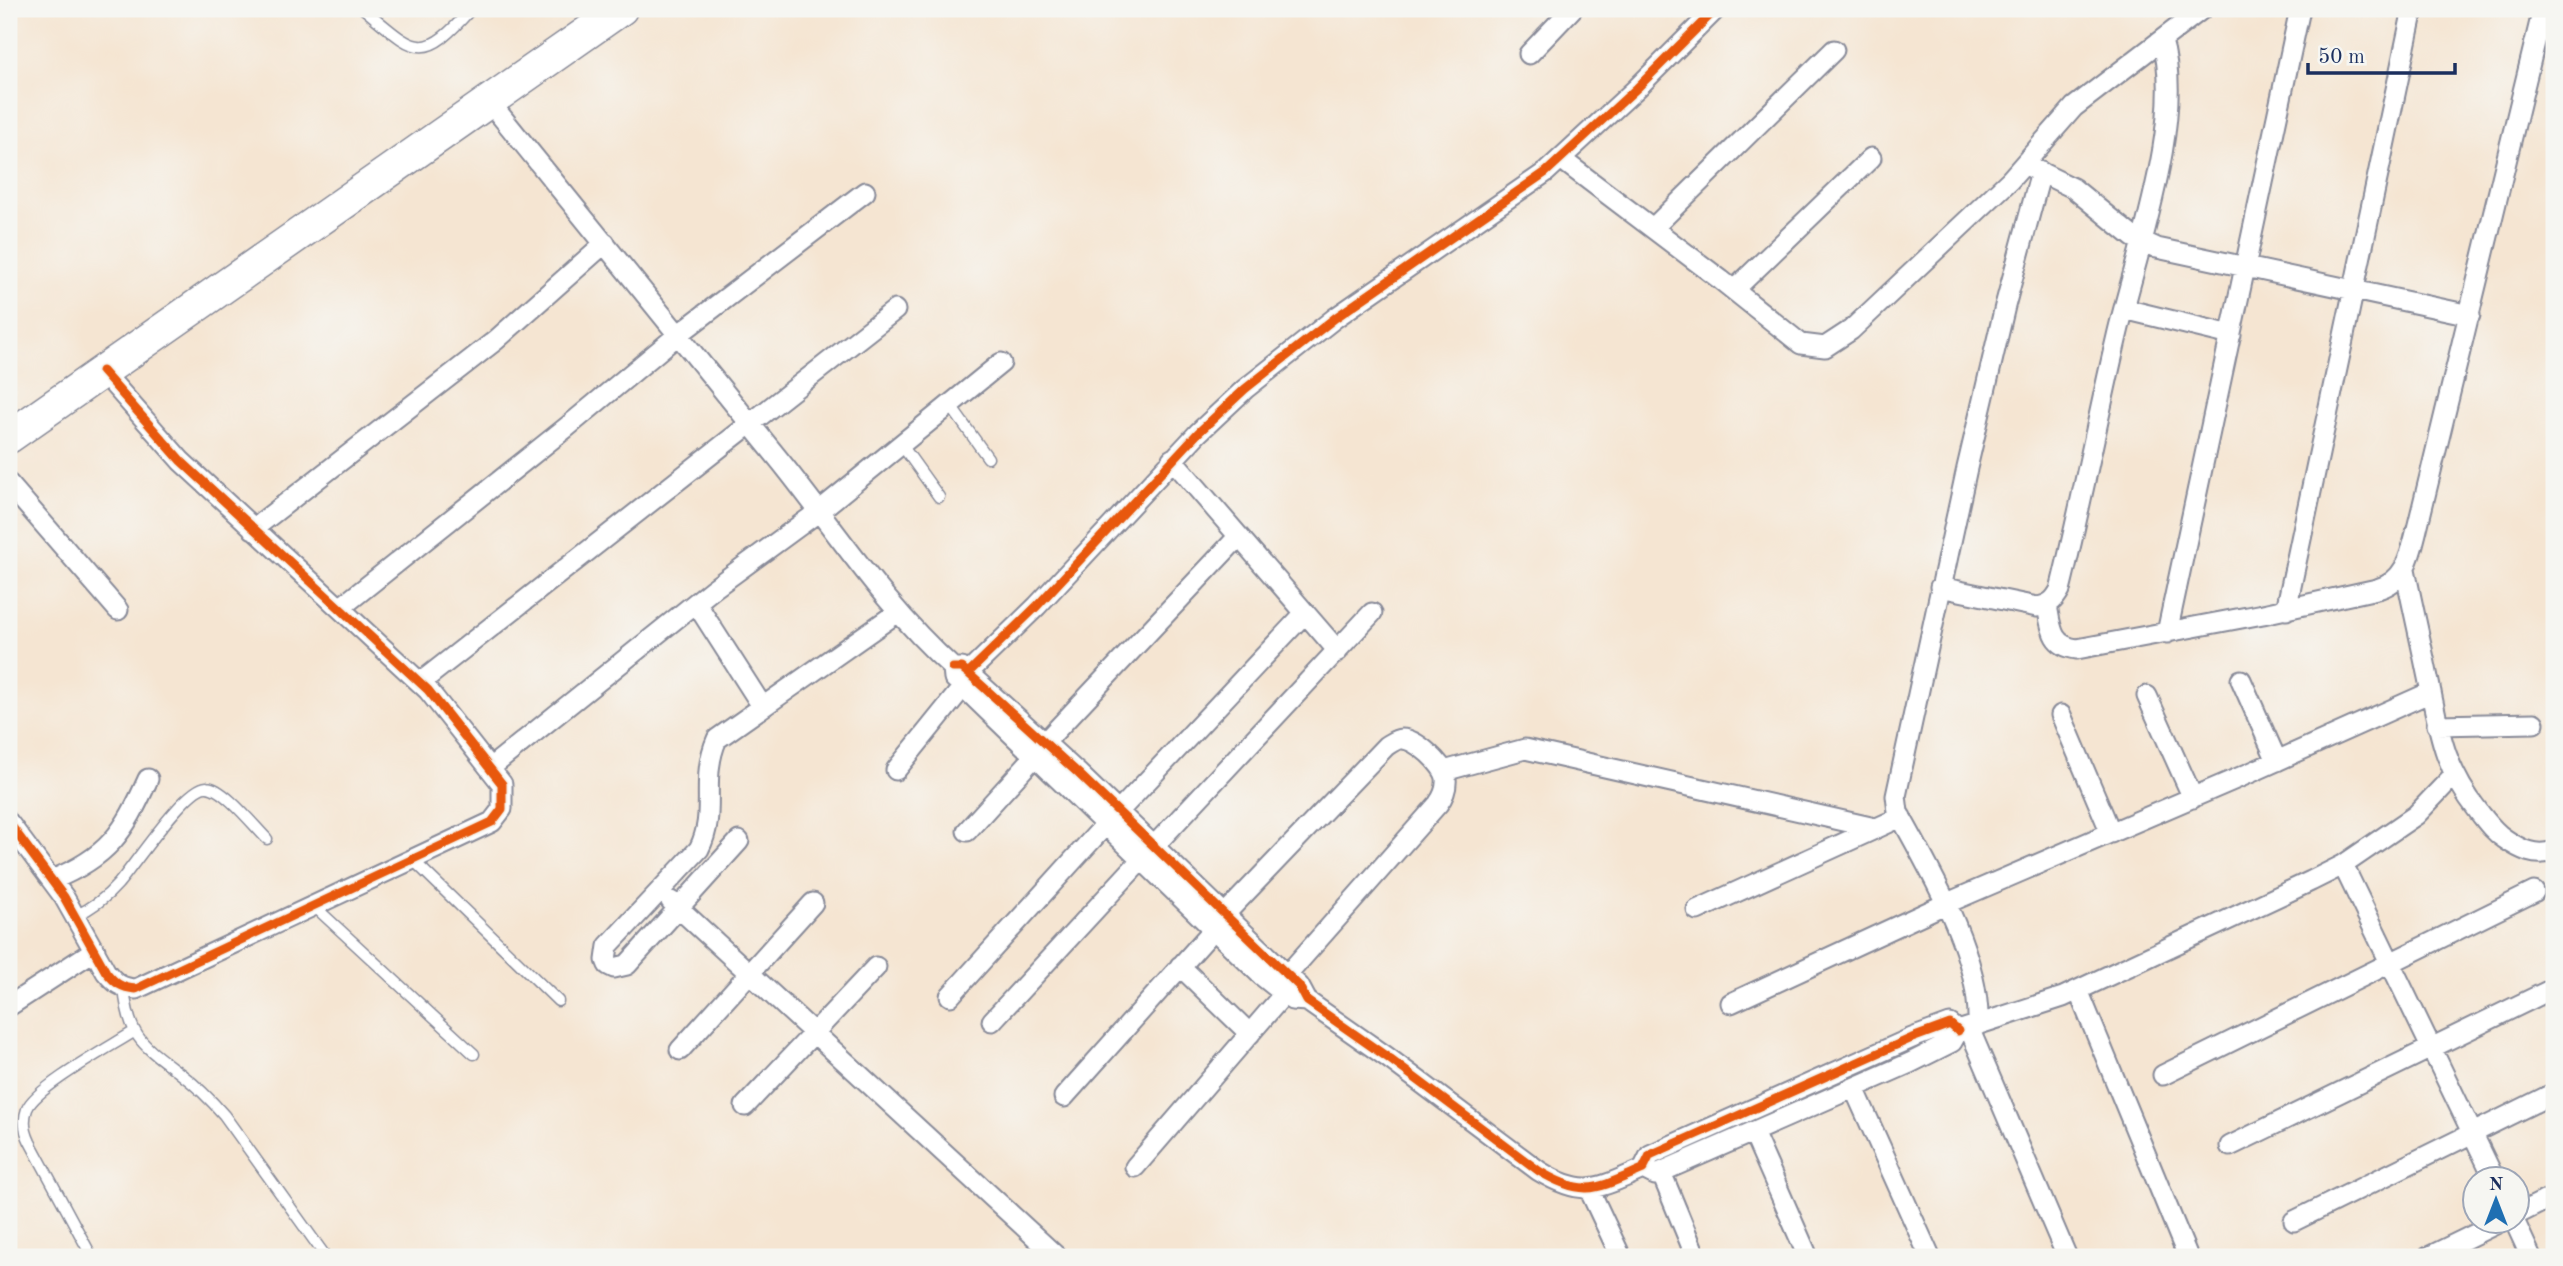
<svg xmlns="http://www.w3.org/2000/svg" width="2563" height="1266" font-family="'Old Standard TT',serif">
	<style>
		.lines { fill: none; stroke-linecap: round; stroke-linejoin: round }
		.lane-casing { stroke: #888a98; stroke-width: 13 }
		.street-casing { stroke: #888a98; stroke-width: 23 }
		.primary-casing { stroke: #888a98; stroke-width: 35 }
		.lane { stroke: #fff; stroke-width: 10 }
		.street { stroke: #fff; stroke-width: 19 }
		.primary { stroke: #fff; stroke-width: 32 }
		.cycleway-casing { stroke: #f6f6f2; stroke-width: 13 }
		.cycleway { stroke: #e8590c; stroke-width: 9 }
	</style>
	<rect width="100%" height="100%" fill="#f6f6f2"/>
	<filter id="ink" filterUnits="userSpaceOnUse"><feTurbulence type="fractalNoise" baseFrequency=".0143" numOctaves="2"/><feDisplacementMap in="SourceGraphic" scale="14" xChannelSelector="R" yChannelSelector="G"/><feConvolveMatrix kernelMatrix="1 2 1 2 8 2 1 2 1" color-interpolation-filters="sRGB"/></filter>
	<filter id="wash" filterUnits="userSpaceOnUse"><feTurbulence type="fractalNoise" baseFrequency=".00686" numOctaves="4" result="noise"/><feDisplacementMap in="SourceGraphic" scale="28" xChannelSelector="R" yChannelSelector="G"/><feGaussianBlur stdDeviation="1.57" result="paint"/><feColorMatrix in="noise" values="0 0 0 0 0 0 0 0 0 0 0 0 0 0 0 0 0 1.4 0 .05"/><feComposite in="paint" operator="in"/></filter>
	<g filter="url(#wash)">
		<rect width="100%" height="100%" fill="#f5e5d2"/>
	</g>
	<g filter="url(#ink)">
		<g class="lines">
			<defs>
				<path id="lane" d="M364,9C416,52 422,65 471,9
					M950,405L988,458
					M901,444L939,497
					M412,859L558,1001
					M314,906L474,1054
					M75,916C92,908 105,899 118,884C133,867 187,785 207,787C224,788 254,826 267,839
					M124,988C129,1039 143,1045 181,1074C197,1086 211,1100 224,1115L326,1257
					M92,1257L30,1142C25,1132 23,1120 27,1109C36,1087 112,1046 135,1031"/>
				<path id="street" d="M1529,54L1572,9
					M488,100C586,220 683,341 781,462C837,532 886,608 953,668L954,678L1261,975L1292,1000L1307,1001
					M1561,159L1721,280L1801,344L1825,347L1851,330L2010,180L2074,107L2202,9
					M2032,168L2073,188L2133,237L2157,248L2470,315
					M1653,228L1834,50
					M1734,290L1871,158
					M2124,309L2231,335
					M1172,459L1338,651
					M9,484L118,610
					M253,529L496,340L605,243
					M2405,569C2412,604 2420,638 2427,673C2439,729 2442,765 2479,812C2487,822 2494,832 2505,839C2521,850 2535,857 2554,851
					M1940,587L2037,607C2049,605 2054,601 2060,590C2081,506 2097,421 2117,336C2135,257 2186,118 2162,41
					M696,603L762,706
					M2047,605C2051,627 2051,646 2077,649L2263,614L2377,589C2404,582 2410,558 2416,533L2543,9
					M340,608L567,427L679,334L865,192
					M2286,610L2413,9
					M2167,633L2300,9
					M953,668H962L968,673L1079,774L1299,986L1307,1001L1387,1057L1539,1171C1585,1199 1598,1188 1643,1169L1650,1155L1912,1038L1950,1024L1958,1031
					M968,673L1037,606L1198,433L1245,389L1335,318L1546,172L1637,88L1716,9
					M2241,680L2277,761
					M421,682L895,310
					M2147,696L2193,798
					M2061,715L2111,833
					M2437,725L2534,723
					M1045,742L1238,537
					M490,768L713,589L818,512L1001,363
					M896,770L963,687
					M1444,771L1525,749L1875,828
					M1118,812L1304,614
					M9,823L64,897L106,972C115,983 121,988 136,989L492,822L502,809V784L428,690L181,461L102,371
					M967,831L1035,756
					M739,841L627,965L614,968L608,965L606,960L608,946L699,849C718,812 699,780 717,739L898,612
					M1154,846L1372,613
					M2343,865L2494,1178
					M52,880C108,857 124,833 148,779
					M671,901L1057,1257
					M1697,910L1901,817
					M1225,914L1386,746C1391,743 1396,739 1401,739C1416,738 1444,765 1446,778C1447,788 1444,796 1438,804L1287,975
					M1180,966L1250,1034
					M2078,990L2188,1257
					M950,996L1106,824
					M1731,1003L1945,904L2252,772L2431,692
					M9,1006L95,950
					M992,1021L1142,859
					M1978,1025C1981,956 1931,872 1898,812L1896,796L1967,468L2005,306L2041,172
					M1969,1028L2067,1257
					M680,1050L813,903
					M2163,1075L2534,892
					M1854,1088L1930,1257
					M1064,1097L1214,929
					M745,1106L876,967
					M1753,1132L1808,1257
					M2230,1146L2554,988
					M1135,1167L1284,994
					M1643,1169L1655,1175L1661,1172L1910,1063L1952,1042L1958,1031L2063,997L2311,881L2343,865L2416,815L2454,775
					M1661,1172L1696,1257
					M1589,1189L1621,1257
					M2518,1214L2554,1196
					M2514,1220L2531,1257
					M2294,1221L2554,1093
					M2428,1257L2504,1220"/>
				<path id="primary" d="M9,437L621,9"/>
			</defs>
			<use href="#lane" class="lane-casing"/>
			<use href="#street" class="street-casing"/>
			<use href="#primary" class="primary-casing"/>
			<use href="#lane" class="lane"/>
			<use href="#street" class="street"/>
			<use href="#primary" class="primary"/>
			<defs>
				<path id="cycleway" d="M953,668H962L968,673L1079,774L1299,986L1307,1001L1387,1057L1539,1171C1585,1199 1598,1188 1643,1169L1650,1155L1912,1038L1950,1024L1958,1031
					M968,673L1037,606L1198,433L1245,389L1335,318L1546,172L1637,88L1716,9
					M9,823L64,897L106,972C115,983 121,988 136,989L492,822L502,809V784L428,690L181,461L102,371"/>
			</defs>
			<use href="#cycleway" class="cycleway-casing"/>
			<use href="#cycleway" class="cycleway"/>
		</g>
	</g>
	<rect width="2563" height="1266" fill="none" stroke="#f6f6f2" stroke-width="35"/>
	<g transform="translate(2496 1200)"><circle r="33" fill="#f6f6f2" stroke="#9ea6b7" stroke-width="2"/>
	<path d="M0-5L12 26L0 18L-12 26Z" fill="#1f6fb2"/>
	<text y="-10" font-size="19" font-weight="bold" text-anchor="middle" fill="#1b2f5e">N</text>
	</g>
	<path d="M2308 63v10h147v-10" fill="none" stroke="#1b2f5e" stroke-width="3.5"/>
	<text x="2318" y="63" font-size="21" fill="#1b2f5e" stroke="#f6f6f2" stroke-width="5" paint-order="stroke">50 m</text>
</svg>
